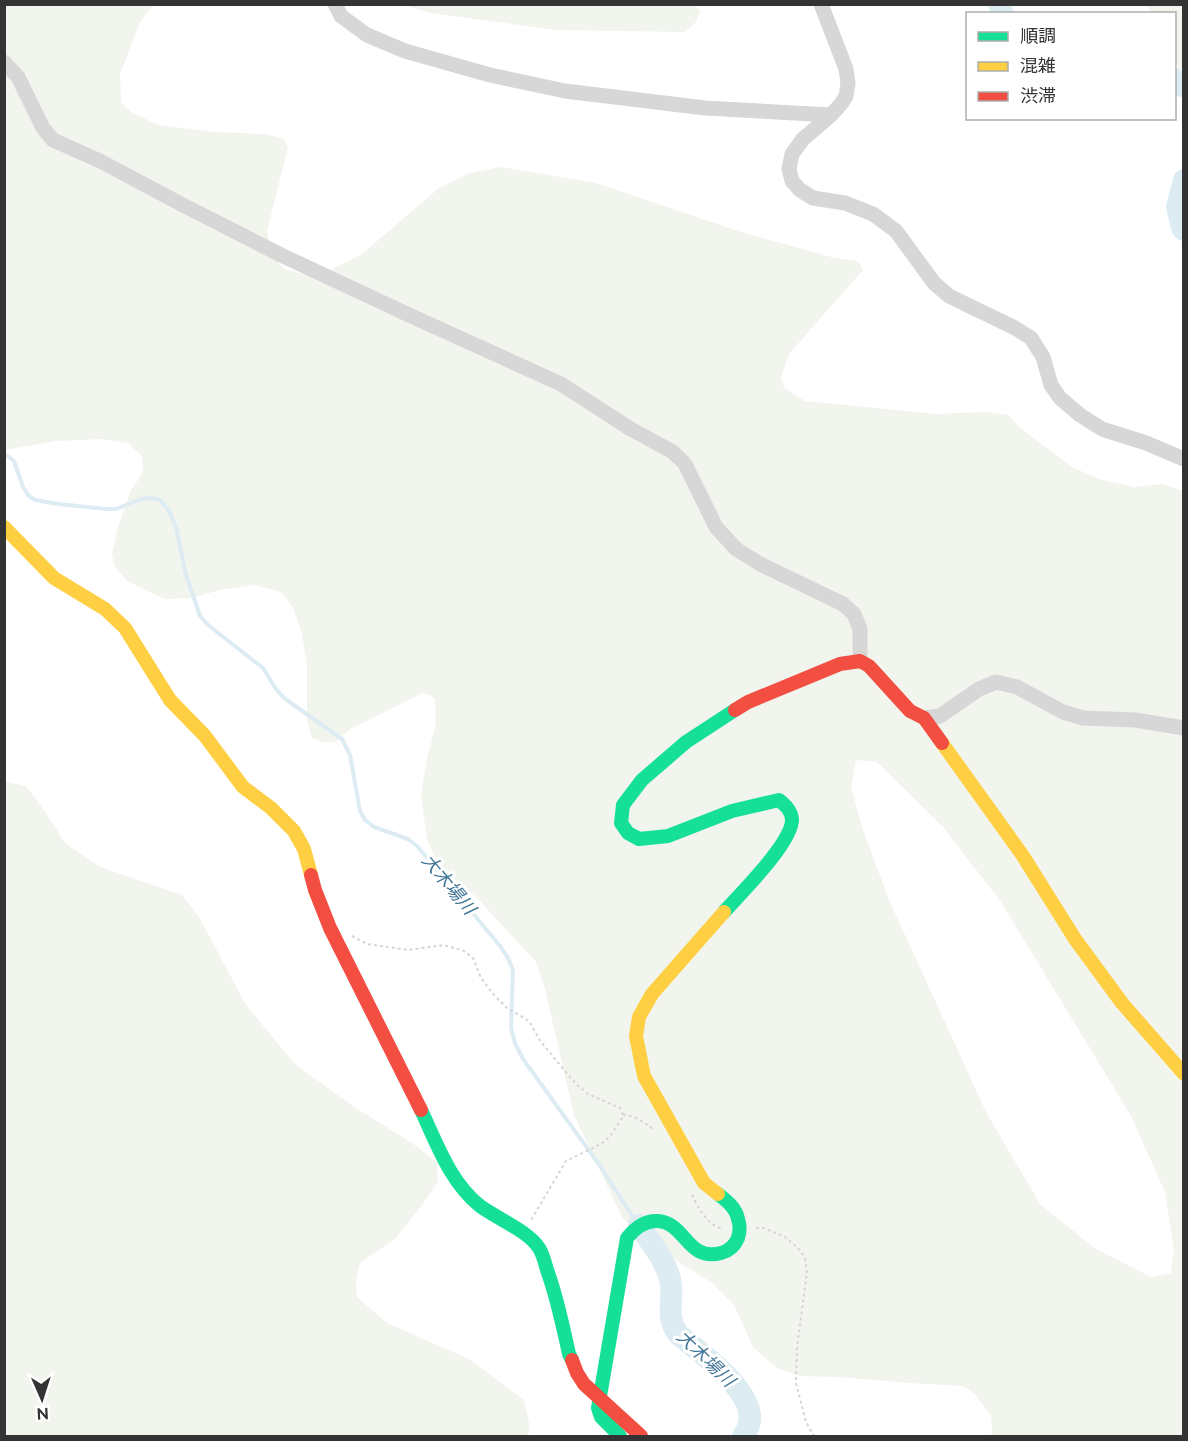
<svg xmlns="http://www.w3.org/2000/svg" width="1188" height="1441" font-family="Raleway,'Noto Sans JP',sans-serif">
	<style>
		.green { fill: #f1f5ed; fill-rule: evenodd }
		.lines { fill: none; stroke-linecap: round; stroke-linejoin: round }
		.stream { stroke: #ddebf3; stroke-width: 4 }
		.river { stroke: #ddebf3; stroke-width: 22 }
		.path { stroke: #d6d6d6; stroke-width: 2; stroke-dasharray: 3 3; stroke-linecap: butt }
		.street { stroke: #d7d7d7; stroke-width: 15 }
		.fast { stroke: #16e098; stroke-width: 14 }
		.slow { stroke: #ffcf43; stroke-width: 14 }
		.jam { stroke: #f24e42; stroke-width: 14 }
		.labels { text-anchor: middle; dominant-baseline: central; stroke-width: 6; stroke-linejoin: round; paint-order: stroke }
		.water-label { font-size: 18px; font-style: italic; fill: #3f7597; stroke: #fff }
	</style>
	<rect width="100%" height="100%" fill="#fff"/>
	<path class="green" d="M4,5H153L140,22L120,74L121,102L131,112L158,125L215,132L263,134L283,138L288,147L267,231L272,256L284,269L314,277L327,272L362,254L439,188L470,173L501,167L596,183L741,232L835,258L858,261L863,270L789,354L781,377L784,388L805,401L936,414L986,412L1009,415L1018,426L1072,467L1099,479L1134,487L1163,484L1183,491V1436H990L992,1432L991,1416L975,1394L963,1386L909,1383L838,1377L800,1376L777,1368L753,1347L734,1305L712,1283L654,1247L622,1217L574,1115L544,985L536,962L477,898L439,866L427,839L421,794L428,754L436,724L435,699L430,695L423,693L350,729L335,742H323L312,738L307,720V664L301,630L293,608L281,592L254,585L220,590L191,598L164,599L127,581L115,567L112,554L118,527L130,492L143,472L142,456L128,443L101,439L56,441L5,450ZM856,760L877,762L943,827L1001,902L1131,1116L1165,1192L1174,1249L1171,1273L1151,1277L1096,1249L1040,1204L986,1112L889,900L862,827L851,787Z
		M694,5L700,11L696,22L685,32L556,30L431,13L403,5Z
		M1145,5H1183V69L1179,70L1175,55L1174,14L1152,13Z
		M6,782L26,786L46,813L65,843L100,867L182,895L199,917L246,1005L295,1064L354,1107L412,1143L437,1162L438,1181L423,1204L395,1239L360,1263L356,1281L357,1297L387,1323L469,1359L524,1400L530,1428L527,1436H5L4,785Z"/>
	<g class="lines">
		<path class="stream" d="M4,453L14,461L23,487L28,495L35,500L59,504L106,509H116L141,499L151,498L160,500L169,511L176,527L186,575L200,616L208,625L263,668L276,689L284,698L342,739L350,755L360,811L365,820L374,827L408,839L417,846L500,946L508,958L513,970L511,1028L515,1043L523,1059L598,1163L635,1220"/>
		<path class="river" d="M999,4L1003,14
			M1174,79L1184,87
			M1184,180L1177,207L1182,228L1184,230
			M639,1225C649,1241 665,1259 670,1279C675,1300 664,1314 678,1334C701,1354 772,1401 743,1436"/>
		<path class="path" d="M352,936L367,944L408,950L444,945L464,951L473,958L481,978L494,995L507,1008L529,1021L541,1042L575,1083L588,1094L620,1108L623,1114L622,1118L611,1135L601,1144L566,1161L531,1220
			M623,1114C635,1117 646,1122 654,1131
			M692,1195C698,1208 708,1226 723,1229
			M756,1228H764L785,1237L798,1248L805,1258L807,1272L797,1347L796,1383L806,1422L814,1436"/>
		<path class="street" d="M335,4L341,16L367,35L405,51L490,75L565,91L705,108L831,115
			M821,4L846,69L848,83L846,96L841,104L831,115L803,139L792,154L789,169L792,181L800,190L813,198L845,203L873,214L896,231L934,283L949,296L1015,328L1031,338L1043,357L1051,385L1060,398L1080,415L1102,429L1146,443L1184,459
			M4,62L18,77L43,128L53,140L100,161L181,204L281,255L409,315L561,384L629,428L673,452L685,464L716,527L736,549L760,564L843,604L854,614L860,629V661
			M924,718L940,716L979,689L996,682L1017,687L1063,712L1083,718L1135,720L1184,728"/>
		<path class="fast" d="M724,912C740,894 793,842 792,819C791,810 785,805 779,800L732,811L668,836L639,839L628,833L621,823L623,805L642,780L686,742L735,710
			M421,1110C437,1144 450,1182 480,1206C498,1219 528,1231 539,1248C543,1254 545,1263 547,1270C557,1297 563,1326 569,1354L572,1360
			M620,1436L601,1417L598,1408L627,1238C635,1228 645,1220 658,1221C686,1223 687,1262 721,1253C729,1251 735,1245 738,1238C740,1232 740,1225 738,1219C736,1208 727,1201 718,1194"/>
		<path class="slow" d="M4,527L54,578L105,609L125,628L170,700L205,736L243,787L271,808L294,831L304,849L311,875
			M942,743L1023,856L1075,939L1122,1003L1184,1074
			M718,1194L704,1183L644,1076L636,1036L639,1017L652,994L724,912"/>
		<path class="jam" d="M735,710L748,702L840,664L860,661L869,666L910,711L924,718L942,743
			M311,875L315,890L330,928L421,1110
			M572,1360L577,1373L584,1384L641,1436"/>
	</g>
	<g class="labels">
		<g class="water-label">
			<text transform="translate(449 884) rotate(50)">大木場川</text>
			<text transform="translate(706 1358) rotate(44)">大木場川</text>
		</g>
	</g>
	<rect width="1188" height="1441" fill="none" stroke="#333333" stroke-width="12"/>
	<rect x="966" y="12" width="210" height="108" fill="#ffffff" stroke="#adadad" stroke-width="1.5"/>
	<rect x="978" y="32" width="30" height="9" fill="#16e098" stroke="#adadad" stroke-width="1.5"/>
	<text x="1020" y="42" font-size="18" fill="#333333">順調</text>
	<rect x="978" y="62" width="30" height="9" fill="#ffcf43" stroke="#adadad" stroke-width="1.5"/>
	<text x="1020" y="72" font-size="18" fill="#333333">混雑</text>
	<rect x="978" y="92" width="30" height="9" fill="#f24e42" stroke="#adadad" stroke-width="1.5"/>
	<text x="1020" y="102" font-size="18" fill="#333333">渋滞</text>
	<g transform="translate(42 1399) rotate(177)" stroke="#ffffff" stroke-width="4.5" paint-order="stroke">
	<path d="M0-4.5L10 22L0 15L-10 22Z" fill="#333333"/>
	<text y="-9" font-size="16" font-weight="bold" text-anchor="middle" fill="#333333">N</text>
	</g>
</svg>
